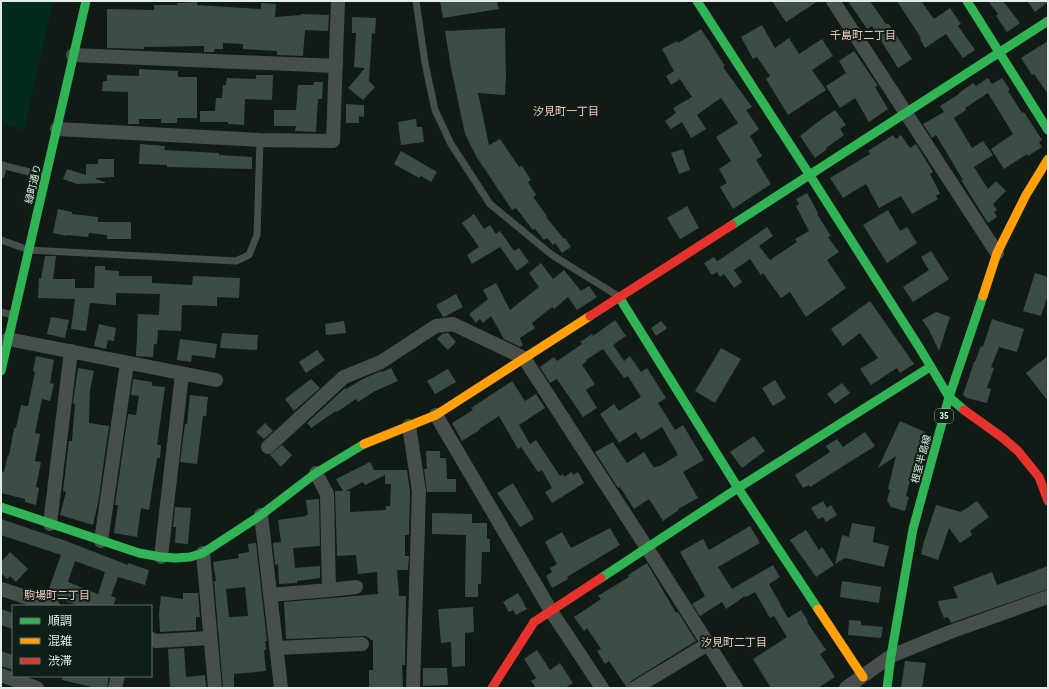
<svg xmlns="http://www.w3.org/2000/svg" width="1049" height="689" font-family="'Roboto Condensed','Noto Sans JP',sans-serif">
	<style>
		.green { fill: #022b1b }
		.building { fill: #3c4d45; fill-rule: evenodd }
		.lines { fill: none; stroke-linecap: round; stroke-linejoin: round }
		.lane { stroke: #474f4b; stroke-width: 7 }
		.street { stroke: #474f4b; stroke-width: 14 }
		.fast { stroke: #30b455; stroke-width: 9 }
		.slow { stroke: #ff9f0a; stroke-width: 9 }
		.jam { stroke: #e5322d; stroke-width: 9 }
		.labels { text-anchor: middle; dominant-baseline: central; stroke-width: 4; stroke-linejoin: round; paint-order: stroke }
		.shield { fill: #0d1f16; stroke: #a1aea7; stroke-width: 1 }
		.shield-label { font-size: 9px; font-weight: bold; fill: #e0ece5 }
		.street-label { font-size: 10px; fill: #e0ece5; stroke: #0d1f16 }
		.neighbourhood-label { font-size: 11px; fill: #fac6be; stroke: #0d1f16 }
	</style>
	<rect width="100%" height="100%" fill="#111b16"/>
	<path class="green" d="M1,1H53L24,130L1,124Z"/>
	<path class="building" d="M440,1H497L499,9L443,18Z
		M772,1H818L786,22Z
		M848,1H870L886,24H889L912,59L898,68L872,26L867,29Z
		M897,1H921L934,19L950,8L961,24L958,26L975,50L963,58L946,34L925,48L920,39L921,38Z
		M988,1H1003L1020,23L1007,32L996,16L998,14Z
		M1027,1H1048V2L1035,12Z
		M197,2V5L261,9V3L276,4L275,17L301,15V14L329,15L328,31L305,30L303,56L277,55V51L243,49V44L223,43V49H215L214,52H204V46L144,47V49L107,48V9L154,10V5H177V3Z
		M352,17L376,18L375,34L372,33L369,81L375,87L363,100L348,88L365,68L354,67L356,33H352Z
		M762,25L775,48L789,38L799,54L822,39L833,56L812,70L826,90L788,115L766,79L770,76L757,57L753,59L741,37Z
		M505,28L506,78L505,95L478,93L489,145L500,139L519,167L522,166L531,180L528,182L536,195L533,197L547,216L546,217L564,239L565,238L571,247L562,253L555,243L553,245L547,238L544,240L535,229L533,230L516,208L512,210L476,156L465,134L451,68L445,31Z
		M701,29L725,66L723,67L752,107L746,110L759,129L750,136L762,156L756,160L771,184L733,209L720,187L727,183L719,169L731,161L716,137L738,123L721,98L697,115L706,129L691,138L682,122L671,129L665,121L676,113L673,108L692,97L680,79L671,85L666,76L674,71L662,49L677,41L678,43Z
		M1048,41V94L1034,74L1032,75L1021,58Z
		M854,51L878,86L875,87L888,109L869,122L855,98L840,108L826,86L846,73L839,61Z
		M139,69L178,71V77H197V118H177V123H161V119H139V124H128V92L102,91L103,81H107V75L139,76Z
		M256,75H273L272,100L245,99L244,125L228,124V122H200V111H215L216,98H222L223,85H226L227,78L256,79Z
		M988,78L992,84L1002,78L1010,90L1008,91L1022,113L1024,112L1042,140L1039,142L1042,147L1028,156L1027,154L1004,169L991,149L1013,134L988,93L965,108L966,110L954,118L972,148L983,141L993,155L974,167L988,189L996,181L1006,191L993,204L997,210L994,212L997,217L988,223L961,180H963L936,135L932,138L923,124L944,112L940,106L959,94V93L973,83L976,86Z
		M314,82H323L322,99H318L316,132L295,131L296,126H274V110H296L298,85H313Z
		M346,104L364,105V117L359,116V123H346Z
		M835,110L846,125L840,129L844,135L826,148L827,149L815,158L800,136L815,124Z
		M416,119L417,127H422L424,142L401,145L398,122Z
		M893,135L896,139L901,135L910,148L916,144L933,172L930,174L940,193L936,196L938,199L912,214L901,196L879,208L866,184L843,198L830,178L870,154L868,151Z
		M140,144L165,146L164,150L219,153V155L252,157V169L167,167V165L139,164Z
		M683,149L690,170L679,174L671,153Z
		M401,151L437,172L431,182L421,176L419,178L394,164Z
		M98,159H114V177L96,178V179L105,182V183L77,184L63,179L67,169L86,175V164H98Z
		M807,193L818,213L817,214L831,236L828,237L839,252L827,260L846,288L806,317L790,292L781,298L763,273L761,275L750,259L734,270L742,282L734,288L724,274L720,277L717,272L712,275L704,263L714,257L717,261L721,259L767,227L773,236L759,246L770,260L797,242L795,239L809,231L796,206L799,204L796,199Z
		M687,206L699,228L680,239L667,218Z
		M58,209L72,212V214L98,217V222H131V239H107V235L89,233L88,237L67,235V236L53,233Z
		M888,210L900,231L907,227L917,243L887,263L863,225Z
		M474,214L484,229L490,225L496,234L500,231L514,251L519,248L529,262L517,271L500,247L472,264L467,255L479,247L462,223Z
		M931,251L949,279L913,302L903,287L929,270L921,257Z
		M45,256H56L53,279H75V288H94L95,266H105V270L119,271V276H152V283L192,285L193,276L240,278L239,298L217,297V306L182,305L181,331L158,330L157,344H154L153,357L136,356L138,314L159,315L160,294L116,293V305L90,303L86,331L71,329L75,299L38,298L39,278L41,279Z
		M541,263L553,279L564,270L581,291L589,286L597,297L577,310L568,297L554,309L552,307L532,323L535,328L520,338L523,345L520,347L504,339L491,316L483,323L480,319L476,323L469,314L488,299L483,290L496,283L510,310L539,287L529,273Z
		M1035,273L1048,277V295L1041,316L1023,311Z
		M456,294L463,307L446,316L443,317L436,305Z
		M870,301L914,364L900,373L897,368L871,385L860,369L878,358L860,333L843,346L831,329Z
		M936,312L950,317L939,351L929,330L922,320Z
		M51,317L69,320L65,338L47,334Z
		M992,319L1024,329L1017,352L999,347L991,367L994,368L987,388L991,389L987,403L967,398L963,395L974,362H975L981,346L983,347Z
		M615,320L626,336L613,345L624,361L630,356L641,372L647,368L666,398L658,403L675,430L683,425L704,460L683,472L698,498L678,509L679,510L663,521L649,499L634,509L620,487L618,488L595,452L613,442L627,463L644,452L654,468L657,466L658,467L678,455L662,427L641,440L636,432L619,443L600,414L614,404L619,411L641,397L628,376L624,378L603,349L586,360L587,361L582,365L595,384L586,390L597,408L583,417L557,379L550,383L540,367L554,357L557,361L582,344L580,342L592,334L593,336Z
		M344,321L346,333L326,335L325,324Z
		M661,321L667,328L656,336L651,328Z
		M99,324L116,328L114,341L108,340L106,349L94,346Z
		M222,333L258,335L257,350L220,348Z
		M448,333L456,342L448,350L437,339L442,334Z
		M180,339L217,344L215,358L192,355L191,362L177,360Z
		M721,348L741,359L715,403L695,391Z
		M317,350L325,360L306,373L299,362Z
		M36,356L54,360L50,383L54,384L50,401L42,399L35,433L40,434L35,461L41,462L36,487L39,488L36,505L25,502V499L1,493V471L4,472L8,455L9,456L14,428H16L21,405L28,406L35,372L33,371Z
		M1048,356V401L1026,373Z
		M78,368L94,371L90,390L89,423L109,426L98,503L93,525L60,515L66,492L63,491L69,441H72L75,404L73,403Z
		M391,368L398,381L375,391L358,402L356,399L337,412L336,411L311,428L307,423L345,388L346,389L363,379L381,371L382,372Z
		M448,369L456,382L435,394L427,381Z
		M133,379L152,382V386L165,387L157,445H161L160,458H157L149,510L141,508L137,537L114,533L118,505H115L128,414L136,415L139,396L131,395Z
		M311,379L320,388L294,411L285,399Z
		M775,380L786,398L773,406L762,388Z
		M512,381L525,401L536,394L545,408L519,425L530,444L536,440L560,476L563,474L564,477L572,472L573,475L578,472L584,483L552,503L545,492L552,488L542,470L538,472L521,447L518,449L499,416L479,429L480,430L462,441L452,423L473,410L471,408Z
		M842,383L850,393L835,404L827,394Z
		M190,395L208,397L206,416H203L197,464L180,462L185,424H187Z
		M900,421L925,432L918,448L922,449L918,465L914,464L906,496L909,497L905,511L891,507L887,500L890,490L888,489L896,456L878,468Z
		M265,423L273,431L264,439L256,432Z
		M865,432L875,446L810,487L809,485L803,488L795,475L830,452L826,446L837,439L843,447Z
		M754,436L765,451L742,468L730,452Z
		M282,445L292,455L281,467L270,455Z
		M426,451H440V458H446L447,479H456V492H427L424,469H427Z
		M370,462L374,470H407L410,492L409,535H405V556H409L408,570H397L399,596H406L405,665H402L403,688H369V670H373V640H371L366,636L286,639L284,602L378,594L377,572L358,574L356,555L337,556L335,491H343L336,479ZM385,475V484H391L390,506H386V510L350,512V491H346L363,482L365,485Z
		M513,483L534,519L520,527L497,493Z
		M319,499L320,546L293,548L295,568L320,566V578L297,581V583L279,584L278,564L275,565L273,543L281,542L278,520L306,516V515H308L306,500Z
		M823,501L827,508L831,505L837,515L826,522L823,517L818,519L811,508Z
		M977,501L989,517L970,531L972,535L960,543L949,528L938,560L921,554L923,545L936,505L961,512Z
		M175,507L191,508L188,544L175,543L176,527H173Z
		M432,513L472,514V523H487V539H490V552H482L481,584H478V597H465L466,535L432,534Z
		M1,519L66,541L128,565V563L149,570L145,585L118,577L111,596L116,598L113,606H79L47,594L61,555L1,535ZM75,561L105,572L98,594L68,582Z
		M852,523L875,527L873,542L889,546L884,567L845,558L835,564L842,535L849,537Z
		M750,526L760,543L718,567L732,589L773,565L780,577L769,584L788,618L801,610L808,621L807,622L826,650L820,654L835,677L818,688H771L753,659L787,637L774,616L770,618L755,592L746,597L745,596L726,609L722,602L700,616L692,604L705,596L680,552L703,539L709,550Z
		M610,528L620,545L567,577L568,579L552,588L546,576L552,572L550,568L557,564L545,542L562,532L571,548Z
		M806,530L819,550L822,547L834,565L816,577L790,540Z
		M256,543L267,641H265L266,650H264L266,671L234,674V688H223L214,581H216L213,562L239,558L238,554L249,552L248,544ZM245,587L248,616L229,617L226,589Z
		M10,552L28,569L16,582L10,576L7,579L1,573V562Z
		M647,563L676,613L678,612L696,641L631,681L627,688L609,661L605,664L597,651L601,649L587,628L584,631L574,617L601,599L598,596L629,577L628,575Z
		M1048,566V589L951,623L948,617L944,618L939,606L938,601L958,598L953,587L992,572L997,585Z
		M842,581L881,587L879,603L840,597Z
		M183,593H198L200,617H196V630L160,632L159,613L161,596L183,599Z
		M518,593L527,609L516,615L513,610L509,612L503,602Z
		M473,607L474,632L465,633V666L452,667L451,642L441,643L438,609Z
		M1,609L13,613V629L1,625Z
		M849,620L861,621V625L883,627L881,638L848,635Z
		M184,648L186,677L205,675L206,688H170L168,649Z
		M537,650L550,670L560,663L573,683L565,688H536L531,681L536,678L524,659Z
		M1,651L13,655V670L1,666Z
		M905,661L926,663L922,688H901Z
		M423,668H447L448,685L423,686Z
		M63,676H109L107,688H96L62,680Z"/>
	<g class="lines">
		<path class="lane" d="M416,1L425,63L435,110L451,144L490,204L552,255L618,296
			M1,165L46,176
			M1,175L4,165
			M1,240L29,250L236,261L249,255L257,235L260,140
			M1,312L14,315"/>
		<path class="street" d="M833,1L997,253
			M73,55L336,66
			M57,129L260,140L333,141L338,1
			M8,339L216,380
			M436,415L551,611L602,688
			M409,426L419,491L413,688
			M268,447L344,377L381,362L436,326L453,324L524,358L647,548L736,688
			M261,515L281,688
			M50,524L71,351
			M101,541L127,363
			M203,553L215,688
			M161,557L182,374
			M1,589L53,606
			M329,590L356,587
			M270,595L329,590L327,494L316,473
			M151,639L156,641L210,638
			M276,648L362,644
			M1,675L37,688
			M115,688L118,676
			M635,688L708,644
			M846,688L891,656L950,632L1048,597"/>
		<path class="fast" d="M697,1L809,174L919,347L949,397L964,410
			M967,1L1048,130
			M732,225L1048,21
			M619,297L738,488L818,609
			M1,371L86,1
			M1,507L139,553L161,557L176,558L190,557L203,553L261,515L316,473L364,444
			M601,578L738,488L930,367
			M887,688L891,656L913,529L949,397L983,296"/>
		<path class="slow" d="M983,296L997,253L1026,195L1048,159
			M364,444L436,415L590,316
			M818,609L863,677"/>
		<path class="jam" d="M590,316L732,225
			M964,410L1003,438L1018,451L1039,477L1048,501
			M492,688L534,622L601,578"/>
	</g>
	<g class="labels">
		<rect class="shield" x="935" y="409" width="18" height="14" rx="3"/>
		<g class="shield-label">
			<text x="944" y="416">35</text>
		</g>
		<g class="street-label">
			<text transform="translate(33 184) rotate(-77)">緑町通り</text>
			<text transform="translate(921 459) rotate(-75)">根室半島線</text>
		</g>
		<g class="neighbourhood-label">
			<text x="863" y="35">千島町二丁目</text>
			<text x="566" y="111">汐見町一丁目</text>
			<text x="57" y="595">駒場町二丁目</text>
			<text x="734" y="642">汐見町二丁目</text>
		</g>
	</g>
	<rect width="1049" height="689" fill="none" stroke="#e0ece5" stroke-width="4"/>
	<rect x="12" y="605" width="140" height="72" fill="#0d1f16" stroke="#617169"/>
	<rect x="20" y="618" width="20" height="6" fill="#30b455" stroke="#617169"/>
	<text x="48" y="625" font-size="12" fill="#e0ece5">順調</text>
	<rect x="20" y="638" width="20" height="6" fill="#ff9f0a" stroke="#617169"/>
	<text x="48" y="645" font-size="12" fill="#e0ece5">混雑</text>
	<rect x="20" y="658" width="20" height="6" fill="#e5322d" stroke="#617169"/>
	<text x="48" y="665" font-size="12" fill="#e0ece5">渋滞</text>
</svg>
